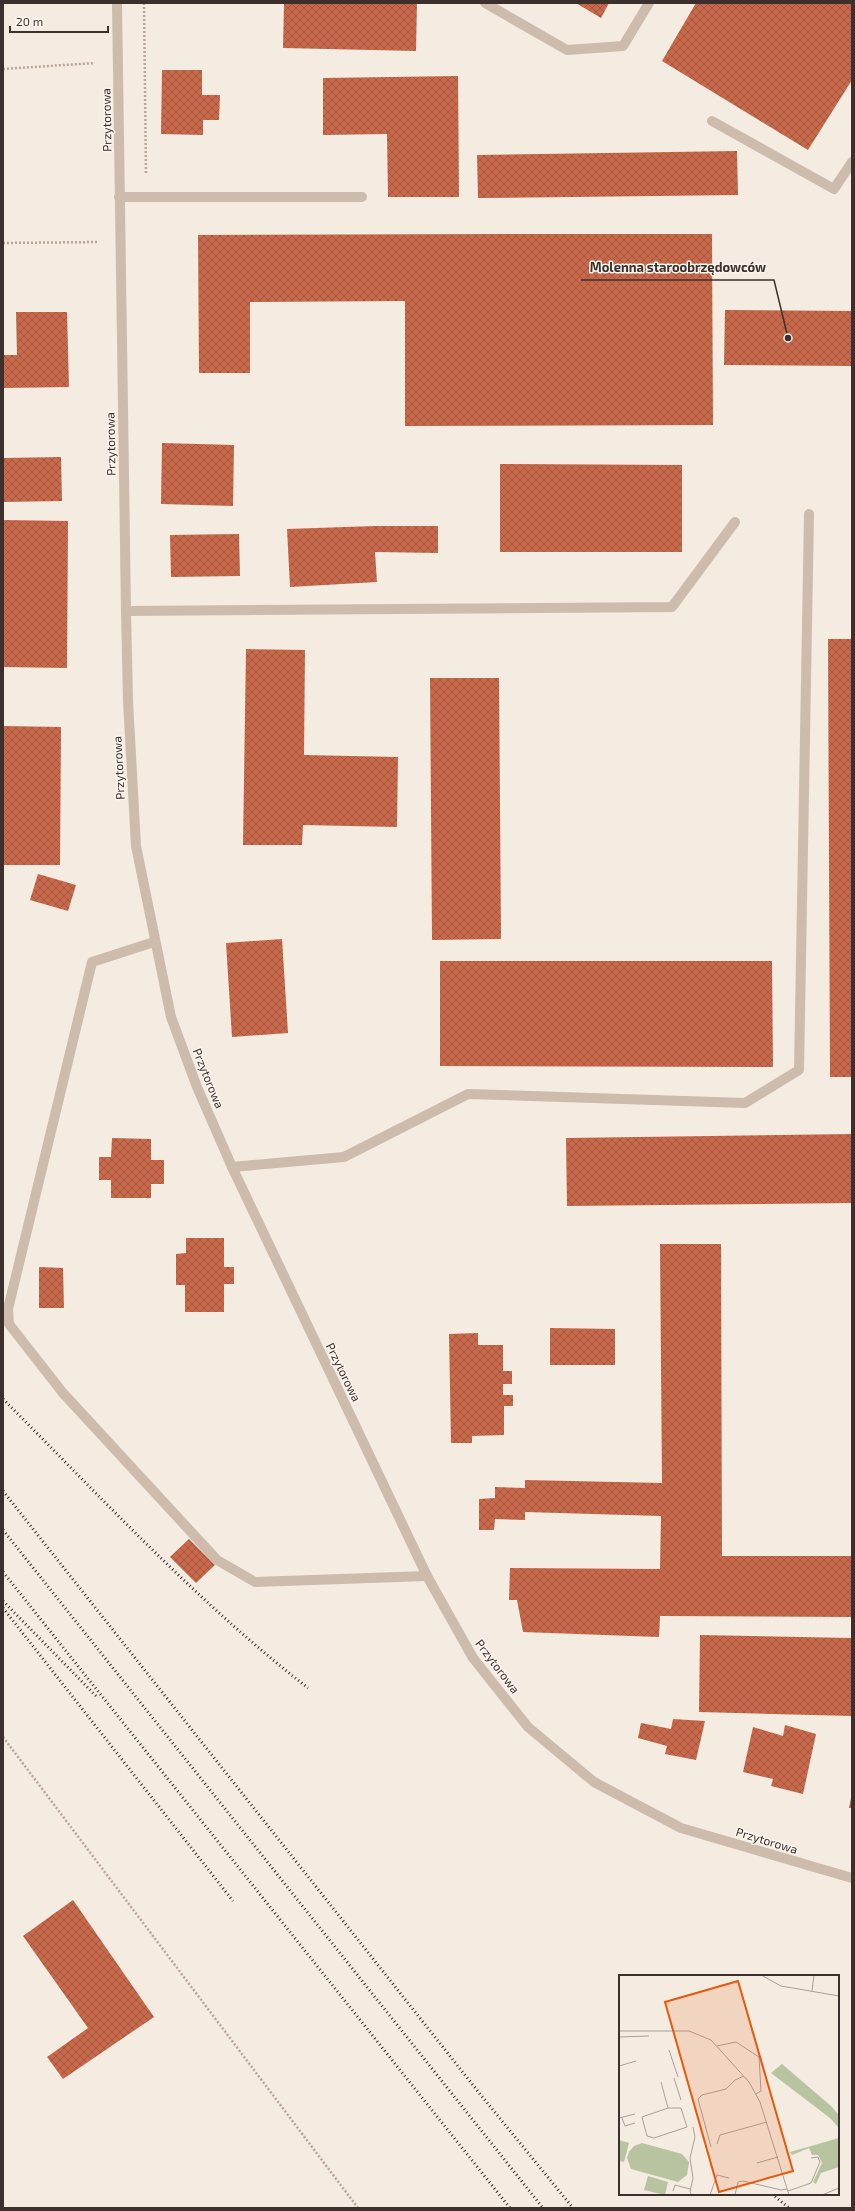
<svg xmlns="http://www.w3.org/2000/svg" width="855" height="2211" font-family="'Exo 2',sans-serif">
	<style>
		.building { fill: url(#building-cross-hatch) }
		.lines { fill: none; stroke-linecap: round; stroke-linejoin: round }
		.path { stroke: #b9a596; stroke-width: 2.5; stroke-dasharray: 2 2; stroke-linecap: butt }
		.service { stroke: #cdbbac; stroke-width: 10 }
		.minor { stroke: #cdbbac; stroke-width: 10 }
		.tertiary { stroke: #cdbbac; stroke-width: 10 }
		.rail { stroke: #3b302b; stroke-width: 3; stroke-dasharray: 1 3; stroke-linecap: butt }
		.labels { text-anchor: middle; dominant-baseline: central; stroke-width: 3; stroke-linejoin: round; paint-order: stroke }
		.street-label { font-size: 12px; fill: #3b302b; stroke: #fbf5ee }
		.inset-road { fill: none; stroke: #aaa098; stroke-width: 1 }
		.view { fill: #e8590c; fill-opacity: 0.15; stroke: #e8590c; stroke-width: 2 }
		.inset-edge { fill: none; stroke: #3b302b; stroke-width: 2 }
		.leader { fill: none; stroke: #3b302b; stroke-width: 1.5 }
		.callout-dot { fill: #3b302b; stroke: #fbf5ee; stroke-width: 1.5 }
		.callout-label { font-size: 13px; text-anchor: middle; font-weight: bold; fill: #3b302b; stroke: #fbf5ee; stroke-width: 3; stroke-linejoin: round; paint-order: stroke }
	</style>
	<defs>
		<pattern id="building-cross-hatch" width="8" height="8" patternUnits="userSpaceOnUse"><rect width="8" height="8" fill="#c8694b"/><path d="M0 0l8 8M0 8l8-8" fill="none" stroke="#a4573f"/></pattern>
	</defs>
	<rect width="100%" height="100%" fill="#f4ebe1"/>
	<path class="building" d="M284,3H417L416,51L283,48Z
		M576,3H609L601,18Z
		M696,3H852V80L808,150L662,61Z
		M162,70H202V95H220L219,120H203V135L161,134Z
		M458,76L459,197H388L387,134L323,135V78Z
		M737,151L738,195L478,198L477,155Z
		M513,234H712L713,425L405,426V301L250,302V373H199L198,235Z
		M725,310L852,311V366L724,365Z
		M16,312H67L69,387L3,388V355H17Z
		M162,443L234,445L233,506L161,504Z
		M61,457L62,501L3,502V458Z
		M500,464L682,465V552H500Z
		M3,520L68,521L67,668L3,667Z
		M375,526H438V553L375,552L377,582L290,587L287,529Z
		M239,534L240,576L171,577L170,535Z
		M828,639H852V1077H830Z
		M246,649L305,650L304,755L398,757L397,827L303,825L302,845H243Z
		M430,678H499L501,939L432,940Z
		M3,726L61,727L60,865H3Z
		M38,874L76,885L68,911L30,900Z
		M282,939L288,1033L232,1037L226,943Z
		M440,961H772L773,1067L440,1066Z
		M852,1134V1203L567,1206L566,1138Z
		M112,1138L151,1139V1160H164V1184H151V1198H111V1180H99V1157H111Z
		M186,1238H224V1267H234V1284H224V1312H185V1285H176V1254L186,1253Z
		M660,1244H721L722,1556H852V1617L660,1616L659,1637L523,1632L517,1600H509L510,1568L660,1569L661,1516L525,1512V1520L495,1519L494,1530H479V1499L495,1498V1487L525,1488V1480L662,1483Z
		M39,1267L63,1268L64,1308H39Z
		M550,1328L615,1329V1365H550Z
		M478,1333V1345H503V1371H512V1384H503V1395H513V1406H504V1435L472,1436V1443H451L449,1334Z
		M189,1539L215,1565L196,1583L170,1557Z
		M700,1635L852,1638V1716L699,1712Z
		M673,1719L705,1721L696,1760L665,1754L667,1746L638,1738L641,1723L671,1729Z
		M785,1725L816,1734L803,1794L771,1786L773,1779L743,1772L753,1727L783,1736Z
		M851,1798H852V1808H849Z
		M73,1900L154,2017L63,2079L47,2057L88,2028L23,1936Z"/>
	<g class="lines">
		<path class="path" d="M144,3L146,174
			M3,69L95,63
			M3,243L98,242
			M3,1737L358,2208"/>
		<path class="service" d="M485,3L567,50L623,46L649,3
			M712,121L834,189L852,162
			M126,611L672,607L735,522
			M154,942L92,962L8,1309L9,1324L63,1393L217,1560L255,1582L427,1576
			M232,1167L344,1157L468,1094L745,1103L799,1070L809,514"/>
		<path class="minor" d="M119,197H362"/>
		<path class="tertiary" d="M117,3L126,611L128,701L136,846L171,1017L197,1087L232,1167L427,1576L473,1658L528,1727L594,1782L681,1828L852,1878"/>
		<path class="rail" d="M3,1399C102,1498 197,1602 308,1688
			M3,1491L480,2094L573,2208
			M3,1530L543,2208
			M3,1572L510,2208
			M3,1601L97,1697
			M3,1608L233,1901
			M772,2194L789,2208"/>
	</g>
	<g class="labels">
		<g class="street-label">
			<text transform="translate(106 120) rotate(-91)">Przytorowa</text>
			<text transform="translate(110 444) rotate(-91)">Przytorowa</text>
			<text transform="translate(118 768) rotate(-93)">Przytorowa</text>
			<text transform="translate(209 1078) rotate(68)">Przytorowa</text>
			<text transform="translate(344 1372) rotate(64)">Przytorowa</text>
			<text transform="translate(498 1666) rotate(53)">Przytorowa</text>
			<text transform="translate(767 1840) rotate(17)">Przytorowa</text>
		</g>
	</g>
	<g transform="translate(619 1975)">
		<rect width="220" height="220" fill="#f4ebe1"/>
		<path d="M163,89L212,131L220,140V153L211,143L152,98ZM220,163V192L202,198L197,209L194,207L203,188L199,180H193L190,173L173,180L171,177Z" fill="#b8c4a0"/>
		<path d="M0,165L10,168L5,187L0,186ZM23,168L63,179L70,187L68,200L59,207L12,194L8,183L10,177L15,171ZM29,201L49,207L46,220L25,215Z" fill="#b8c4a0"/>
		<path class="inset-road" d="M142,0L162,11L220,21M193,16L195,0M0,56H70L92,65L130,107L141,127L170,220M0,62L30,61M98,71L117,67L140,82L142,116L137,119M50,75L59,102M0,91L17,86M55,103L62,125M42,107L49,133L23,142L28,161L35,163L68,152L62,133H49M0,143L16,139M3,143L6,151L16,148M98,169L101,160L148,147M92,172L79,124L83,120L107,114L116,105L125,101M138,188L159,182M54,216L56,210L71,214M169,216L192,208L201,187L199,182L192,183M73,220L71,217L74,203L71,183L76,162L74,152M91,220L98,200L110,203M116,220L119,207L124,206L162,215L168,214M203,220L220,213"/>
		<path class="view" d="M119,6L174,196L100,217L46,27Z"/>
		<rect width="220" height="220" class="inset-edge"/>
	</g>
	<path class="leader" d="M788 338L774 280H581"/>
	<circle class="callout-dot" cx="788" cy="338" r="4"/>
	<g class="callout-label">
		<text x="678" y="272">Molenna staroobrzędowców</text>
	</g>
	<rect width="855" height="2211" fill="none" stroke="#3b302b" stroke-width="8"/>
	<path d="M10 26v6h98v-6" fill="none" stroke="#3b302b" stroke-width="2"/>
	<text x="16" y="26" font-size="12" fill="#3b302b" stroke="#fbf5ee" stroke-width="3" paint-order="stroke">20 m</text>
</svg>
